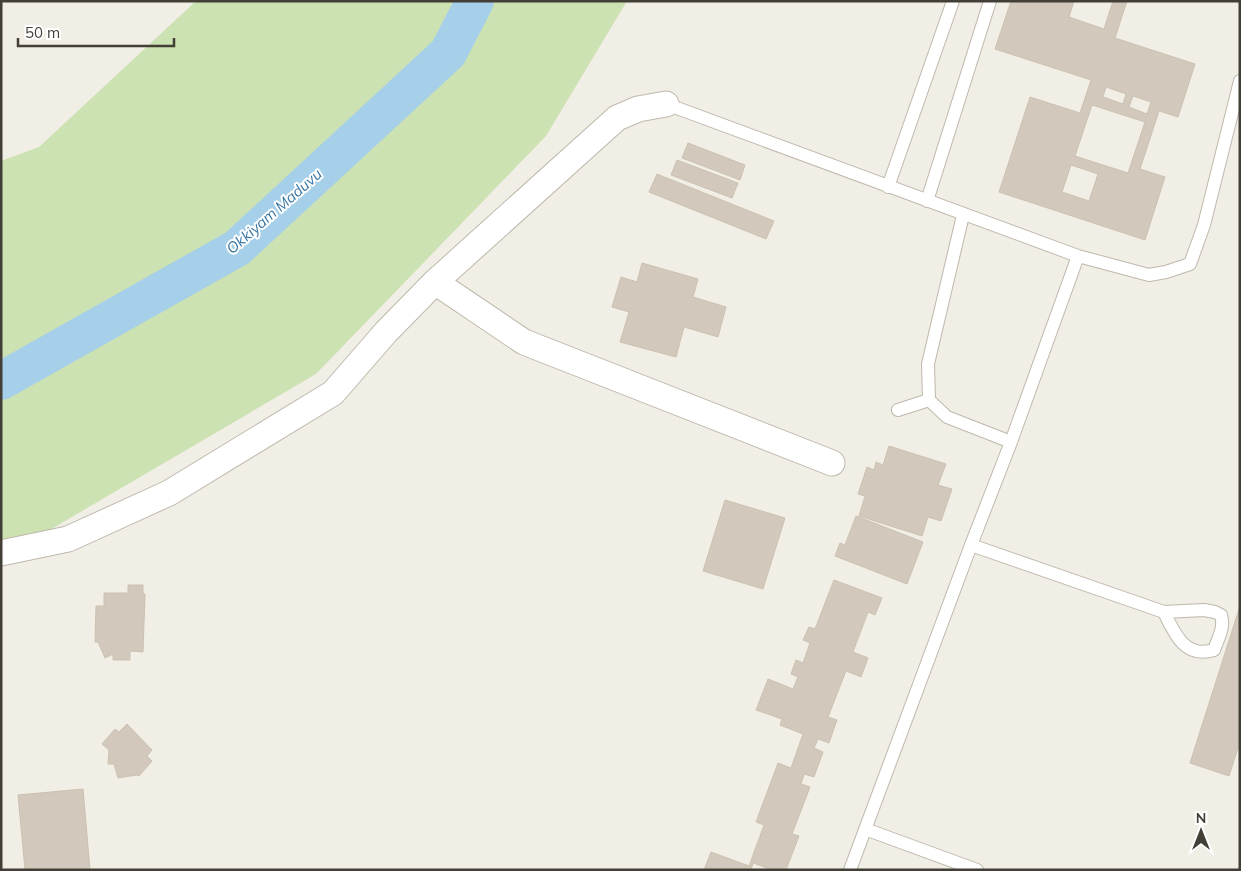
<svg xmlns="http://www.w3.org/2000/svg" width="1241" height="871" font-family="Mulish,sans-serif">
	<style>
		.green { fill: #cde2b2 }
		.lines { fill: none; stroke-linecap: round; stroke-linejoin: round }
		.river { stroke: #a6cfe9; stroke-width: 38 }
		.building { fill: #d2c9bc; stroke: #ccc1b0; fill-rule: evenodd }
		.service-casing { stroke: #bfb8ac; stroke-width: 14 }
		.minor-casing { stroke: #bfb8ac; stroke-width: 27 }
		.service { stroke: #fff; stroke-width: 12 }
		.minor { stroke: #fff; stroke-width: 25 }
		.labels { text-anchor: middle; dominant-baseline: central; stroke-width: 4; stroke-linejoin: round; paint-order: stroke }
		.water-label { font-size: 15px; font-style: italic; fill: #3978a5; stroke: #fff }
	</style>
	<rect width="100%" height="100%" fill="#f1eee6"/>
	<path class="green" d="M196,1H627L546,136L316,374L24,545L1,547V161L39,147Z"/>
	<g class="lines">
		<path class="river" d="M1,381L237,248L448,53L475,1"/>
	</g>
	<path class="building" d="M1011,1H1074L1069,17L1104,29L1113,1H1127L1115,38L1195,64L1178,117L1159,111L1140,169L1165,177L1145,240L999,192L1030,97L1080,113L1091,80L995,49ZM1106,87L1126,94L1123,104L1103,97ZM1133,96L1151,102L1147,114L1129,107ZM1092,105L1145,122L1128,173L1075,156ZM1071,165L1098,174L1089,201L1062,192Z
		M688,143L745,165L740,180L682,158Z
		M677,160L738,183L732,198L671,175Z
		M657,174L774,221L766,239L649,192Z
		M642,263L698,279L693,297L726,307L718,337L684,327L676,357L620,342L629,312L612,307L621,277L637,282Z
		M889,446L946,464L938,485L952,489L941,521L928,517L922,536L859,516L865,496L858,494L867,467L874,470L876,462L883,465Z
		M725,500L785,518L763,589L703,571Z
		M856,516L923,542L907,584L835,556L840,543L845,545Z
		M834,580L882,598L875,615L868,612L853,652L868,658L861,677L846,671L828,717L837,720L829,743L818,739L814,748L823,752L814,777L804,774L801,784L810,787L792,834L799,836L786,870H773L753,863L751,870H704L711,852L749,866L764,825L756,822L778,763L791,768L803,734L780,725L782,719L756,710L768,679L793,689L798,677L791,674L796,660L803,663L810,643L803,640L809,627L815,629Z
		M128,585H143V594H145L143,652L130,651V660H113V654L105,658L98,642H95L96,606H104V593H128Z
		M1240,606V742L1229,776L1190,763Z
		M127,724L152,750L147,756L152,761L139,776L137,775L118,778L114,764H108L109,750L102,744L115,729L119,732Z
		M83,789L90,870H25L18,795Z"/>
	<g class="lines">
		<defs>
			<path id="service" d="M666,104L1078,256L1011,442L971,545L850,870
				M888,187L953,1
				M927,201L990,1
				M963,215L928,364L929,400L947,417L1011,442
				M1078,256L1149,275L1166,272L1190,264L1204,225L1240,81
				M898,410L929,400
				M971,545L1164,612L1204,610L1215,612L1221,615C1225,628 1218,638 1214,650C1185,659 1174,633 1164,612
				M865,829L977,870"/>
			<path id="minor" d="M435,282L524,342L832,463
				M1,553L68,539L169,493L333,393L386,332L435,282L617,118L638,109L666,104"/>
		</defs>
		<use href="#service" class="service-casing"/>
		<use href="#minor" class="minor-casing"/>
		<use href="#service" class="service"/>
		<use href="#minor" class="minor"/>
	</g>
	<g class="labels">
		<g class="water-label">
			<text transform="translate(274 211) rotate(-41)">Okkiyam Maduvu</text>
		</g>
	</g>
	<rect width="1241" height="871" fill="none" stroke="#433e36" stroke-width="5"/>
	<g transform="translate(1201 831)" stroke="#ffffff" stroke-width="4" paint-order="stroke">
	<path d="M0-4L9 19L0 12L-9 19Z" fill="#433e36"/>
	<text y="-8" font-size="14" font-weight="bold" text-anchor="middle" fill="#433e36">N</text>
	</g>
	<path d="M18 38v8h156v-8" fill="none" stroke="#433e36" stroke-width="2.5"/>
	<text x="25" y="38" font-size="15" fill="#433e36" stroke="#ffffff" stroke-width="4" paint-order="stroke">50 m</text>
</svg>
